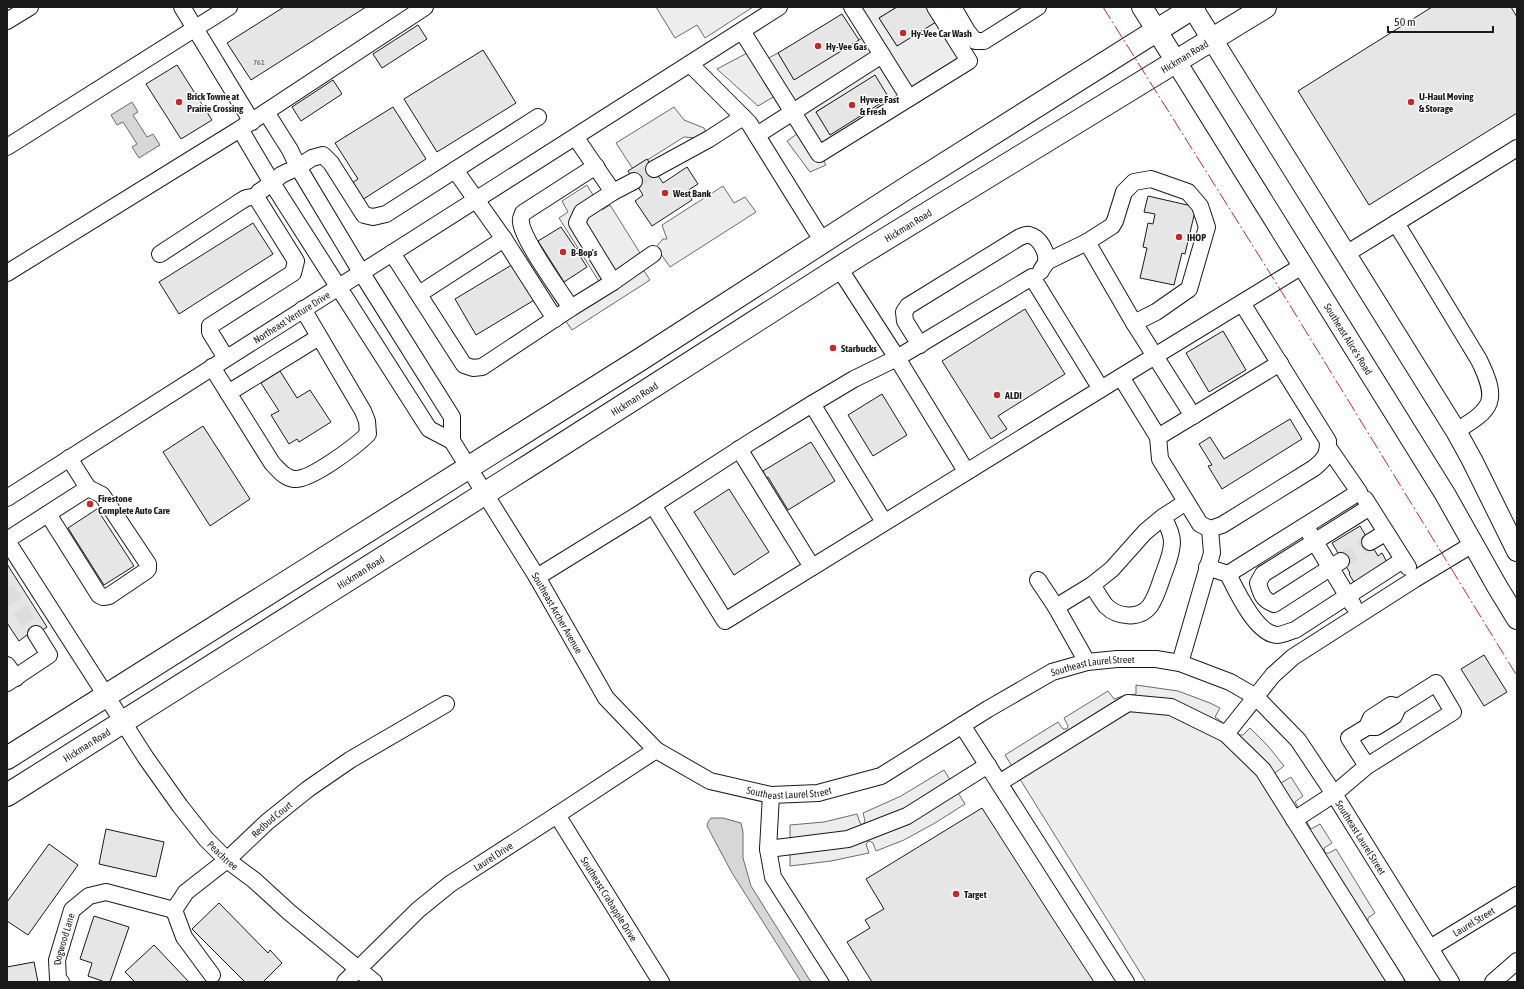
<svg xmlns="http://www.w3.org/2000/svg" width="1524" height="989" font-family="'Asap Condensed',sans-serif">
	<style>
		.built { fill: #ededed; stroke: #6a6a6a; fill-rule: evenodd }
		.water { fill: #d7d7d7; stroke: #6a6a6a }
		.building { fill: #e6e6e6; stroke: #1a1a1a }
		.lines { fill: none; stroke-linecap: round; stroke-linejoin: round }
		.minor-tunnel { stroke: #ddd; stroke-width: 16; stroke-dasharray: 16 8; stroke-linecap: butt }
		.minor-casing { stroke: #1a1a1a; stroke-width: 18 }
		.major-casing { stroke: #1a1a1a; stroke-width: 22 }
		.highway-casing { stroke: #1a1a1a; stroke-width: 24 }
		.minor { stroke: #fff; stroke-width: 16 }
		.major { stroke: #fff; stroke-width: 20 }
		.highway { stroke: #fff; stroke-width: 22 }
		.power { stroke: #c62828; stroke-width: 1; stroke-dasharray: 14 3 2 3; stroke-linecap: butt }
		.poi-dot { fill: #c62828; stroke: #fff; stroke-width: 1.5 }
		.labels { text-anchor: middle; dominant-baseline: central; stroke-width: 3; stroke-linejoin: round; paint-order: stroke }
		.number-label { font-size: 8px; fill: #4d4d4d }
		.poi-label { font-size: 10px; font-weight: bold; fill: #1a1a1a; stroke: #fff; text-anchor: start }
		.street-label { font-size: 10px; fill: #1a1a1a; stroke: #fff }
	</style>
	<rect width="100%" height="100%" fill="#fff"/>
	<path class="built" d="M656,7H753L705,38L697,25L675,38Z
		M861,7H897L879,18L897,46L940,19L969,61L820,154L826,165L810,172L787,141L804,129L780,93L758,106L717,69L753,50L761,62L778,53L794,79L869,34ZM875,76L830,134L816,112Z
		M674,107L684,120L704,128L709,139L684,137L633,169L616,143Z
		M587,185L602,210L610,205L640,253L635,257L650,280L572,330L565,320L607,294L559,218L568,212L562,201Z
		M723,186L734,203L745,197L756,212L670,267L656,247L663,239H667L662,225Z
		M1136,685L1178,691L1210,703L1220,708L1215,717L1240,735H1243L1250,728L1268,746L1284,766L1275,773L1281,783L1291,777L1303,796L1295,802L1311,829L1320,824L1332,843L1324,848L1325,853H1329L1336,849L1375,913L1368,918V922L1406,982H1146L1005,755L1058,722L1063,729H1067L1068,726L1064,718L1108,691L1114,699L1123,696L1136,694Z
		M944,770L965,804L935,823L904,840L876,851L873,843L869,841L866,844L869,853L831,861L790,866V825L824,822L857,814L860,823L863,825L865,821L863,813L901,796Z"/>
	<path class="water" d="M132,102L138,112L133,115L147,137L153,134L160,145L139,158L132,147L137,144L123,122L117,125L111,115Z
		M711,818H723L741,823L743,832V858L751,886L811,982H801L732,873L707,826L708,822Z"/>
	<path class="building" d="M284,7H366L251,80L227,43Z
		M897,7H933L941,19L897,46L879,18Z
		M1432,7H1511L1517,17V113L1369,205L1298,91Z
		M842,14L859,40L794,80L778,53Z
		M418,25L427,39L382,68L373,54Z
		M483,50L516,103L437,152L404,99Z
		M177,65L212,120L181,139L146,84Z
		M875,75L889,98L830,135L816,112Z
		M333,80L342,94L301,121L292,107Z
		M393,107L426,159L362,200L352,183L358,179L335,143Z
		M647,159L663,183L687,167L698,184L687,191L692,200L652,226L635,201L643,195L628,171Z
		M1148,196L1196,207L1185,254L1182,253L1174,285L1140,278L1147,248L1143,247L1148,223L1153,224L1155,214L1144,212Z
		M253,223L273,254L179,314L159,282Z
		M561,227L576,249L578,248L582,255L580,256L587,267L564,282L538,241Z
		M515,263L536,299L476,335L455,299Z
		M1025,309L1065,374L998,416L1007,429L991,439L942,361Z
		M1223,331L1246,370L1209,392L1186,353Z
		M280,371L297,398L310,390L331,422L299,442L297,439L289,444L271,415L279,411L261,383Z
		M882,394L907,435L873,456L848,415Z
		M1290,419L1302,439L1222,489L1208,466L1212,465L1199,444L1210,437L1224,459Z
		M203,426L250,499L210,526L163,452Z
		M811,442L835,481L788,510L768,477L766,478L763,471Z
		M729,489L769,552L734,575L694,512Z
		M97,509L134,566L104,585L68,528Z
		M1360,526L1378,556L1382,553L1388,564L1355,584L1349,574L1350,573L1332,543Z
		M7,564L47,627L29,639L27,635L19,641L7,623Z
		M1484,655L1507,692L1484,706L1461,669Z
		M982,808L1053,919L1094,982H872L847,942L870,928L865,920L884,909L866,879Z
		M106,829L164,842L156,877L99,864Z
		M49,844L78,865L28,935L7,921V902Z
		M219,903L268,953L270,950L282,963L263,982H245L192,929Z
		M94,916L129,927L110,982H105L88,976L92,963L80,959Z
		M154,945L189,982H135L125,972Z
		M34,962L38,982H7V967Z"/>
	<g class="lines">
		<path class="minor-tunnel" d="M634,181L654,169
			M1341,561L1370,542
			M7,589L36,634"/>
		<defs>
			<g id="minor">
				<path d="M182,7L252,122"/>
				<path d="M852,7L909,98"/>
				<path d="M953,7L967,31L975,41H984L1038,7"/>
				<path d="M7,21L30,7"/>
				<path d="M742,31L819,154L969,61L935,7"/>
				<path d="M690,64L749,123L823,242"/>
				<path id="s1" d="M266,112L290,150L298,167L361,272L452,417V441L537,577L606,698L656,750L710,781L771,795L818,793L881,776L988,709L1052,672L1087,662L1117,659H1156L1180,663L1230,682L1256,697L1298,740L1334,794L1451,982"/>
				<path d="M240,129L272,183L429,429L452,441"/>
				<path d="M757,135L882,55"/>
				<path d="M576,138L613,192L634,181"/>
				<path d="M7,147L229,7"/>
				<path d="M654,169L709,139L743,117"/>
				<path d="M455,170L504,239L555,319"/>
				<path d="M613,192L582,212L577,223L613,282"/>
				<path d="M1396,223L1517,148"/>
				<path d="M1087,242L1134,323L1193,416"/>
				<path d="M392,253L464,365L473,368L482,367L571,308L613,282L653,254"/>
				<path d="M160,254L238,203L246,198L257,196"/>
				<path d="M1346,254L1396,223L1479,360C1499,401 1493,409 1456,431"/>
				<path d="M1046,262L1087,242L1112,226L1115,221L1124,192L1134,182L1151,179L1188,192L1200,206L1207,227L1189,289L1156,312L1134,323"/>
				<path d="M839,268L897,358L1032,277L1101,389L1302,266"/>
				<path d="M7,273L240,129L425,7"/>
				<path d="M419,294L504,239"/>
				<path d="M571,308C560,291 522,239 521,222C520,219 522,216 523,213L596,166"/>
				<path d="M920,345L905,321L904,312L908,306L1020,237C1023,236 1027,234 1029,235C1040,237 1048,253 1046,263C1045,265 1042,268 1041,271"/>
				<path d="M226,358L210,332V326L293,273L296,261L258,200L257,196L259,192L272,183L281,175L298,167L312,158L323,155L331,163L364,215L373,217L386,214L538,117"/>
				<path d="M212,367L272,463C278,469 284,478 294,479C310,481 356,446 368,434L367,421L363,411L303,309"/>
				<path d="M1121,377L1158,437L1160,459L1200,524L1210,529L1222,525L1314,468C1325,459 1328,455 1328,441L1242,303"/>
				<path d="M228,393L319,337"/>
				<path d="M812,404L884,522"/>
				<path d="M1158,437L1280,363"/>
				<path d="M739,449L812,567"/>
				<path id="s2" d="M7,498C264,333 523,172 779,7"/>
				<path d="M1365,499L1408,567"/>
				<path d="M653,505L725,621L1101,389"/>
				<path d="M48,514L99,595L103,597L109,596L146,571L148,569V564L102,495L88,488"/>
				<path d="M1309,532L1353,605"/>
				<path d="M7,540L88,488L69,458"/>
				<path id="s3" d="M7,541L146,758L180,806L206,839L227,860L254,880L289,912L374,982"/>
				<path d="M1370,542L1385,533"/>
				<path d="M1341,561L1274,604C1263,600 1261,594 1258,583L1263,574L1370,507"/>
				<path d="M1207,567L1228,574L1359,492L1328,447"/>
				<path d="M1228,574C1236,590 1256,634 1277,635C1283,635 1290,631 1295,630L1403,560"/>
				<path d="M537,577L639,514L752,441L812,404L854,379L897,358L966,471"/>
				<path d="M1038,580L1056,607L1087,662"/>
				<path d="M1092,585C1097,592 1101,600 1106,606C1117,617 1139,620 1150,606C1156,597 1159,587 1162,578C1166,567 1172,554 1172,542C1172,533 1167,524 1163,517"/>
				<path d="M1056,607L1092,585L1112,569L1145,532L1163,517L1186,502"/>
				<path d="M1180,663L1212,553L1210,529"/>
				<path d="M7,665L16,678"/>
				<path d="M7,683L49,655L36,634"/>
				<path d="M962,725L1126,982"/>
				<path d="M1367,727L1371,718L1391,705L1398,707"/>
				<path d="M1226,734L1273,675L1293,657L1415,579L1473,544"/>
				<path d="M999,783L1128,703L1171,707L1226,734L1263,770L1396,982"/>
				<path d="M771,795L768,849L848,839L907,816L988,765"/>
				<path id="s4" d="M557,815L661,982"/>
				<path d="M1294,820L1334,794L1367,766L1453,712L1436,683L1398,707L1394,716L1376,727H1367L1349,738L1367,766"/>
				<path d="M768,849L773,877L840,982"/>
				<path id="s5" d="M1430,948L1517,895"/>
				<path id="s6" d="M212,975L184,937L174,910L186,892L227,860L267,822L308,789L350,760L446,704"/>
				<path id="s7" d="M61,982L58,979L57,960L72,910L89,896L106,892L174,910"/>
				<path id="s8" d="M345,982L418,910L450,884L557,815L656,750"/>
				<path d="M1493,982L1517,961"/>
			</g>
			<g id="major">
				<path id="s9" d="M1142,7L1445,494L1498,588L1517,619"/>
				<path d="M1192,7L1456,431L1472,460L1517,551"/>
			</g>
			<g id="highway">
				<path d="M7,758L641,359L908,187L1194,7"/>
				<path id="s10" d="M7,795L530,465L861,254L1265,7"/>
			</g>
		</defs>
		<use href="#minor" class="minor-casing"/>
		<use href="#major" class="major-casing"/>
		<use href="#highway" class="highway-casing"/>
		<use href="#minor" class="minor"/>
		<use href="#major" class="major"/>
		<use href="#highway" class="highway"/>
		<path class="power" d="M1103,7L1283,294L1517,676"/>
	</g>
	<g class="poi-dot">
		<circle cx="903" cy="33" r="4"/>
		<circle cx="818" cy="46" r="4"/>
		<circle cx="179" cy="102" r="4"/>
		<circle cx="1411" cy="102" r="4"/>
		<circle cx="852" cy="105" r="4"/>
		<circle cx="665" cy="193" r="4"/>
		<circle cx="1179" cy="237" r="4"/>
		<circle cx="563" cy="252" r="4"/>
		<circle cx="833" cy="348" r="4"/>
		<circle cx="997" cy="395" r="4"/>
		<circle cx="90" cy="504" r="4"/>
		<circle cx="956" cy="894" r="4"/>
	</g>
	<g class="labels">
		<g class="number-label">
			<text x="259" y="62">761</text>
		</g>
		<g class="poi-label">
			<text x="911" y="33">Hy-Vee Car Wash</text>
			<text x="826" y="46">Hy-Vee Gas</text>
			<text x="187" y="96">Brick Towne at<tspan x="187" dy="12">Prairie Crossing</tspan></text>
			<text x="1419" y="96">U-Haul Moving<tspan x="1419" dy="12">&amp; Storage</tspan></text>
			<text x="860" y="99">Hyvee Fast<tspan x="860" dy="12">&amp; Fresh</tspan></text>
			<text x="673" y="193">West Bank</text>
			<text x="1187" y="237">IHOP</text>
			<text x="571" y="252">B-Bop's</text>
			<text x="841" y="348">Starbucks</text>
			<text x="1005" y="395">ALDI</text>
			<text x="98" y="498">Firestone<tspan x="98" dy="12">Complete Auto Care</tspan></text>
			<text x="964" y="894">Target</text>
		</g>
		<g class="street-label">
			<text stroke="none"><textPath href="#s10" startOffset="1390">Hickman Road</textPath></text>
			<text stroke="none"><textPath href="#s10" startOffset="1066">Hickman Road</textPath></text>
			<text stroke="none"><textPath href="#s2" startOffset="337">Northeast Venture Drive</textPath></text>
			<text stroke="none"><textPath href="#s9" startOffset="391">Southeast Alice's Road</textPath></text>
			<text stroke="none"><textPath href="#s10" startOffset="742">Hickman Road</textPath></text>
			<text stroke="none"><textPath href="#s10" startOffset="418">Hickman Road</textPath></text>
			<text stroke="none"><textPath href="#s1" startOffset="583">Southeast Archer Avenue</textPath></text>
			<text stroke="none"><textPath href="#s1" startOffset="1232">Southeast Laurel Street</textPath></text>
			<text stroke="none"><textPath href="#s10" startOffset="94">Hickman Road</textPath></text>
			<text stroke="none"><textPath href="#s1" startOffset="896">Southeast Laurel Street</textPath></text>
			<text stroke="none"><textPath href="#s6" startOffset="210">Redbud Court</textPath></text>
			<text stroke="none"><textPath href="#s1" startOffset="1580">Southeast Laurel Street</textPath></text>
			<text stroke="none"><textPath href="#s3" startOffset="382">Peachtree</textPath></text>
			<text stroke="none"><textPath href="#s8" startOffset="195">Laurel Drive</textPath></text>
			<text stroke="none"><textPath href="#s4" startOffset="99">Southeast Crabapple Drive</textPath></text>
			<text stroke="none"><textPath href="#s5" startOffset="51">Laurel Street</textPath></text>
			<text stroke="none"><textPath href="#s7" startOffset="45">Dogwood Lane</textPath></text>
		</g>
	</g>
	<rect width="1524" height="989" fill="none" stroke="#1a1a1a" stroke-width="16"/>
	<path d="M1388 26v6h105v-6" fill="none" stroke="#1a1a1a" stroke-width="2"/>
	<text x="1394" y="26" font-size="12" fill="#1a1a1a" stroke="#ffffff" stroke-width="3" paint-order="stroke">50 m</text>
</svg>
